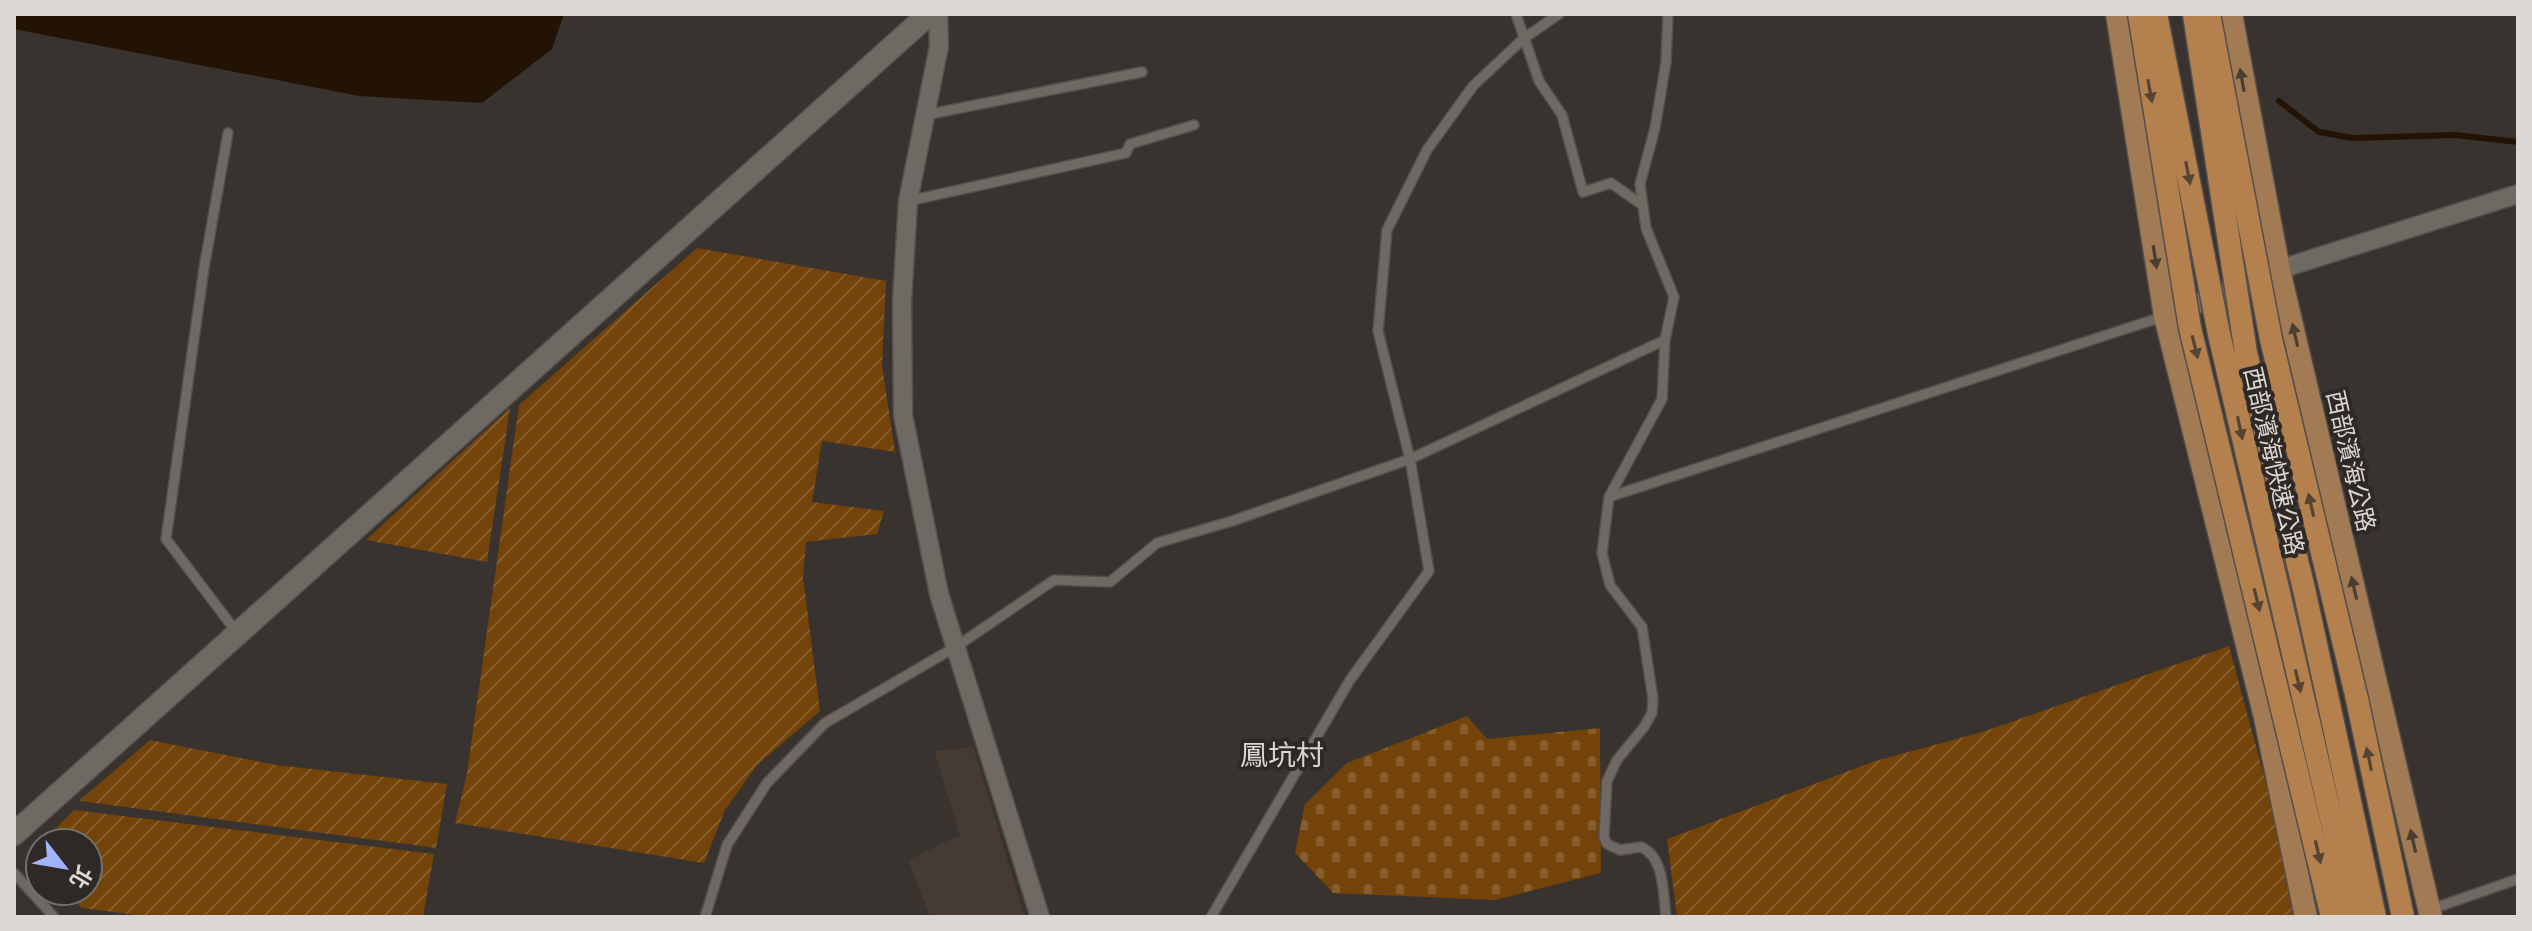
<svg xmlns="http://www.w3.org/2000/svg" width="2532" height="931" font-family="'PT Sans Narrow','Noto Sans TC',sans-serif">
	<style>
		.built { fill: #463b32 }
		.cemetery { fill: url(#cemetery-stones) }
		.garden { fill: url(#garden-furrows) }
		.water { fill: #231304 }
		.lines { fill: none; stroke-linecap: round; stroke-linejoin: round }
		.stream { stroke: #231304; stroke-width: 6 }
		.service-casing { stroke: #544f4b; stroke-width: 12 }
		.minor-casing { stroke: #544f4b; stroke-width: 21 }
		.tertiary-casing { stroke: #544f4b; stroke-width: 25 }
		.primary-casing { stroke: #544f4b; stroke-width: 25 }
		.service { stroke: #6f6964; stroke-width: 9 }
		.minor { stroke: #6f6964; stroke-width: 18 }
		.tertiary { stroke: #6f6964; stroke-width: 22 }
		.primary { stroke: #a27a53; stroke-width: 22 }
		.trunk-bridge-casing { stroke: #544f4b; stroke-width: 25; stroke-linecap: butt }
		.trunk-bridge { stroke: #b3804e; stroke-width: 22 }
		.oneway { fill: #4b3d30 }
		.oneway2 { fill: #564331 }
		.labels { text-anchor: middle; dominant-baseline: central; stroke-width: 8; stroke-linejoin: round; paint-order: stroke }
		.street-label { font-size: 24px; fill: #dbd7d4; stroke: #2e2924 }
		.quarter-label { font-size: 28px; fill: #dbd7d4; stroke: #2e2924 }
	</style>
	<defs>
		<pattern id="cemetery-stones" width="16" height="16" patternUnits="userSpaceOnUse" patternTransform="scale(2)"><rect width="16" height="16" fill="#734309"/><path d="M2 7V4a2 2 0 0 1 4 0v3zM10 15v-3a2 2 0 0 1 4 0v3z" fill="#865d2c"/></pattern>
		<pattern id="garden-furrows" width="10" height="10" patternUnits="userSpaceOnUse" patternTransform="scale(2)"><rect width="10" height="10" fill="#734309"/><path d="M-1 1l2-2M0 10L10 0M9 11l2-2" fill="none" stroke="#865d2c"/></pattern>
	</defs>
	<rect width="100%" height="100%" fill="#38332e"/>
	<path class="built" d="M973,747L1025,917H930L908,860L960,835L934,751Z"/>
	<path class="cemetery" d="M1467,716L1487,739L1600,728L1601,873L1495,900L1333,893L1295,853L1305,804L1347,763Z"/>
	<path class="garden" d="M697,248L886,281L882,366L895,452L822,441L812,502L884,511L877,534L806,542L803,577L820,711L757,765L725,810L704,863L455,823L467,773L519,405Z
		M510,408L487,562L366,540Z
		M2229,646L2302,917H1677L1667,839L1875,761L1982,732Z
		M150,740L276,765L447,784L436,848L79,801Z
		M74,810L434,854L423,917H152L82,908L63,891H88V843H42Z"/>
	<path class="water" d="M14,14H564L552,49L482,103L359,96L14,29Z"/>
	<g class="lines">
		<path class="stream" d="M2279,101L2319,132L2353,138L2455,135L2518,142"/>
		<defs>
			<path id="service" d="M1516,14L1539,81L1562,115L1583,192L1611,183L1641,204
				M925,115L1142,72
				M228,133L204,268L166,539L238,634
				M908,201L1126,153L1130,144L1194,125
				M1609,497L2165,316
				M14,873L54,917
				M2429,910L2518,879
				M705,917L727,845L767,783L825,723L957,646L1054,580L1110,582L1157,543L1232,521L1410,459L1665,340
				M1211,917L1350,680L1429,571L1410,459L1378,331L1387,230L1427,150L1473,86L1523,39L1559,14
				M1666,917C1663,895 1665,857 1641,847L1620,850L1607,844L1604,837L1607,781L1617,760L1644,727L1652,713L1653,699L1642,627L1610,585L1602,553L1609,497L1662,399L1665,340L1674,297L1646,228L1640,184L1655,128L1666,62L1668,14"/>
			<path id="minor" d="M938,14L939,46L908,201L902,301L903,415L939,594L1040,917
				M2177,312L2293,265L2518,194"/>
			<path id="tertiary" d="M14,834L929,14"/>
			<path id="primary" d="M2117,14L2165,316L2265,717L2306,917
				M2231,14L2279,270L2431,917"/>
		</defs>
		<use href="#service" class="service-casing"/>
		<use href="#minor" class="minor-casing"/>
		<use href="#tertiary" class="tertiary-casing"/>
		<use href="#primary" class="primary-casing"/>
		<use href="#service" class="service"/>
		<use href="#minor" class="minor"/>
		<use href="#tertiary" class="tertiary"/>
		<use href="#primary" class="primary"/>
		<defs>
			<path id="trunk-bridge" d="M2139,14L2190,328L2332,917
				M2156,14L2219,334L2354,917
				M2194,14L2246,353L2304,589L2375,917
				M2209,14L2271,339L2357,699L2403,917"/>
		</defs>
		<use href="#trunk-bridge" class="trunk-bridge-casing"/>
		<use href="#trunk-bridge" class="trunk-bridge"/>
	</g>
	<defs><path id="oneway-solid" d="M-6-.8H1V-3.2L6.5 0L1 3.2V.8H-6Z" transform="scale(2)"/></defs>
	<g class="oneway">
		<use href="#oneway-solid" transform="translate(2242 80) rotate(-100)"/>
		<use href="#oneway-solid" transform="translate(2155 257) rotate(81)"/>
		<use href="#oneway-solid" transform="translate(2295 335) rotate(-103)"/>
		<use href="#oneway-solid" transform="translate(2354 588) rotate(-103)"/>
		<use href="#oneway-solid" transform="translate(2413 841) rotate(-103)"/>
	</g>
	<g class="oneway2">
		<use href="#oneway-solid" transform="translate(2150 91) rotate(80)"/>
		<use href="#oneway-solid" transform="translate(2188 173) rotate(79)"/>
		<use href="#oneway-solid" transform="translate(2195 347) rotate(76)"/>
		<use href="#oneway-solid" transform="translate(2240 428) rotate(78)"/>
		<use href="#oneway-solid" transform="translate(2311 505) rotate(-103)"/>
		<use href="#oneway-solid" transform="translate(2257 600) rotate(76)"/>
		<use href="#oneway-solid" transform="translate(2298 681) rotate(77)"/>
		<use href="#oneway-solid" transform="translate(2369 759) rotate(-102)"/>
		<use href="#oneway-solid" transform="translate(2318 852) rotate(77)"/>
	</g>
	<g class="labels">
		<g class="street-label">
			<text transform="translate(2274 461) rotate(77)">西部濱海快速公路</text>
			<text transform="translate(2351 461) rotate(77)">西部濱海公路</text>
		</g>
		<g class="quarter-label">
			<text x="1282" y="754">鳳坑村</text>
		</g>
	</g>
	<rect width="2532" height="931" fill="none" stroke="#dbd7d4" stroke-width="32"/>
	<g transform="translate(64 867) rotate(121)"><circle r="38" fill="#2e2924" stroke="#736f6a" stroke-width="2"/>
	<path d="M0-6L14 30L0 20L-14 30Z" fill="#a2b2fd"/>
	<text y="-12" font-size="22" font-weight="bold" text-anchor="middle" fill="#dbd7d4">北</text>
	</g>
</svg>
